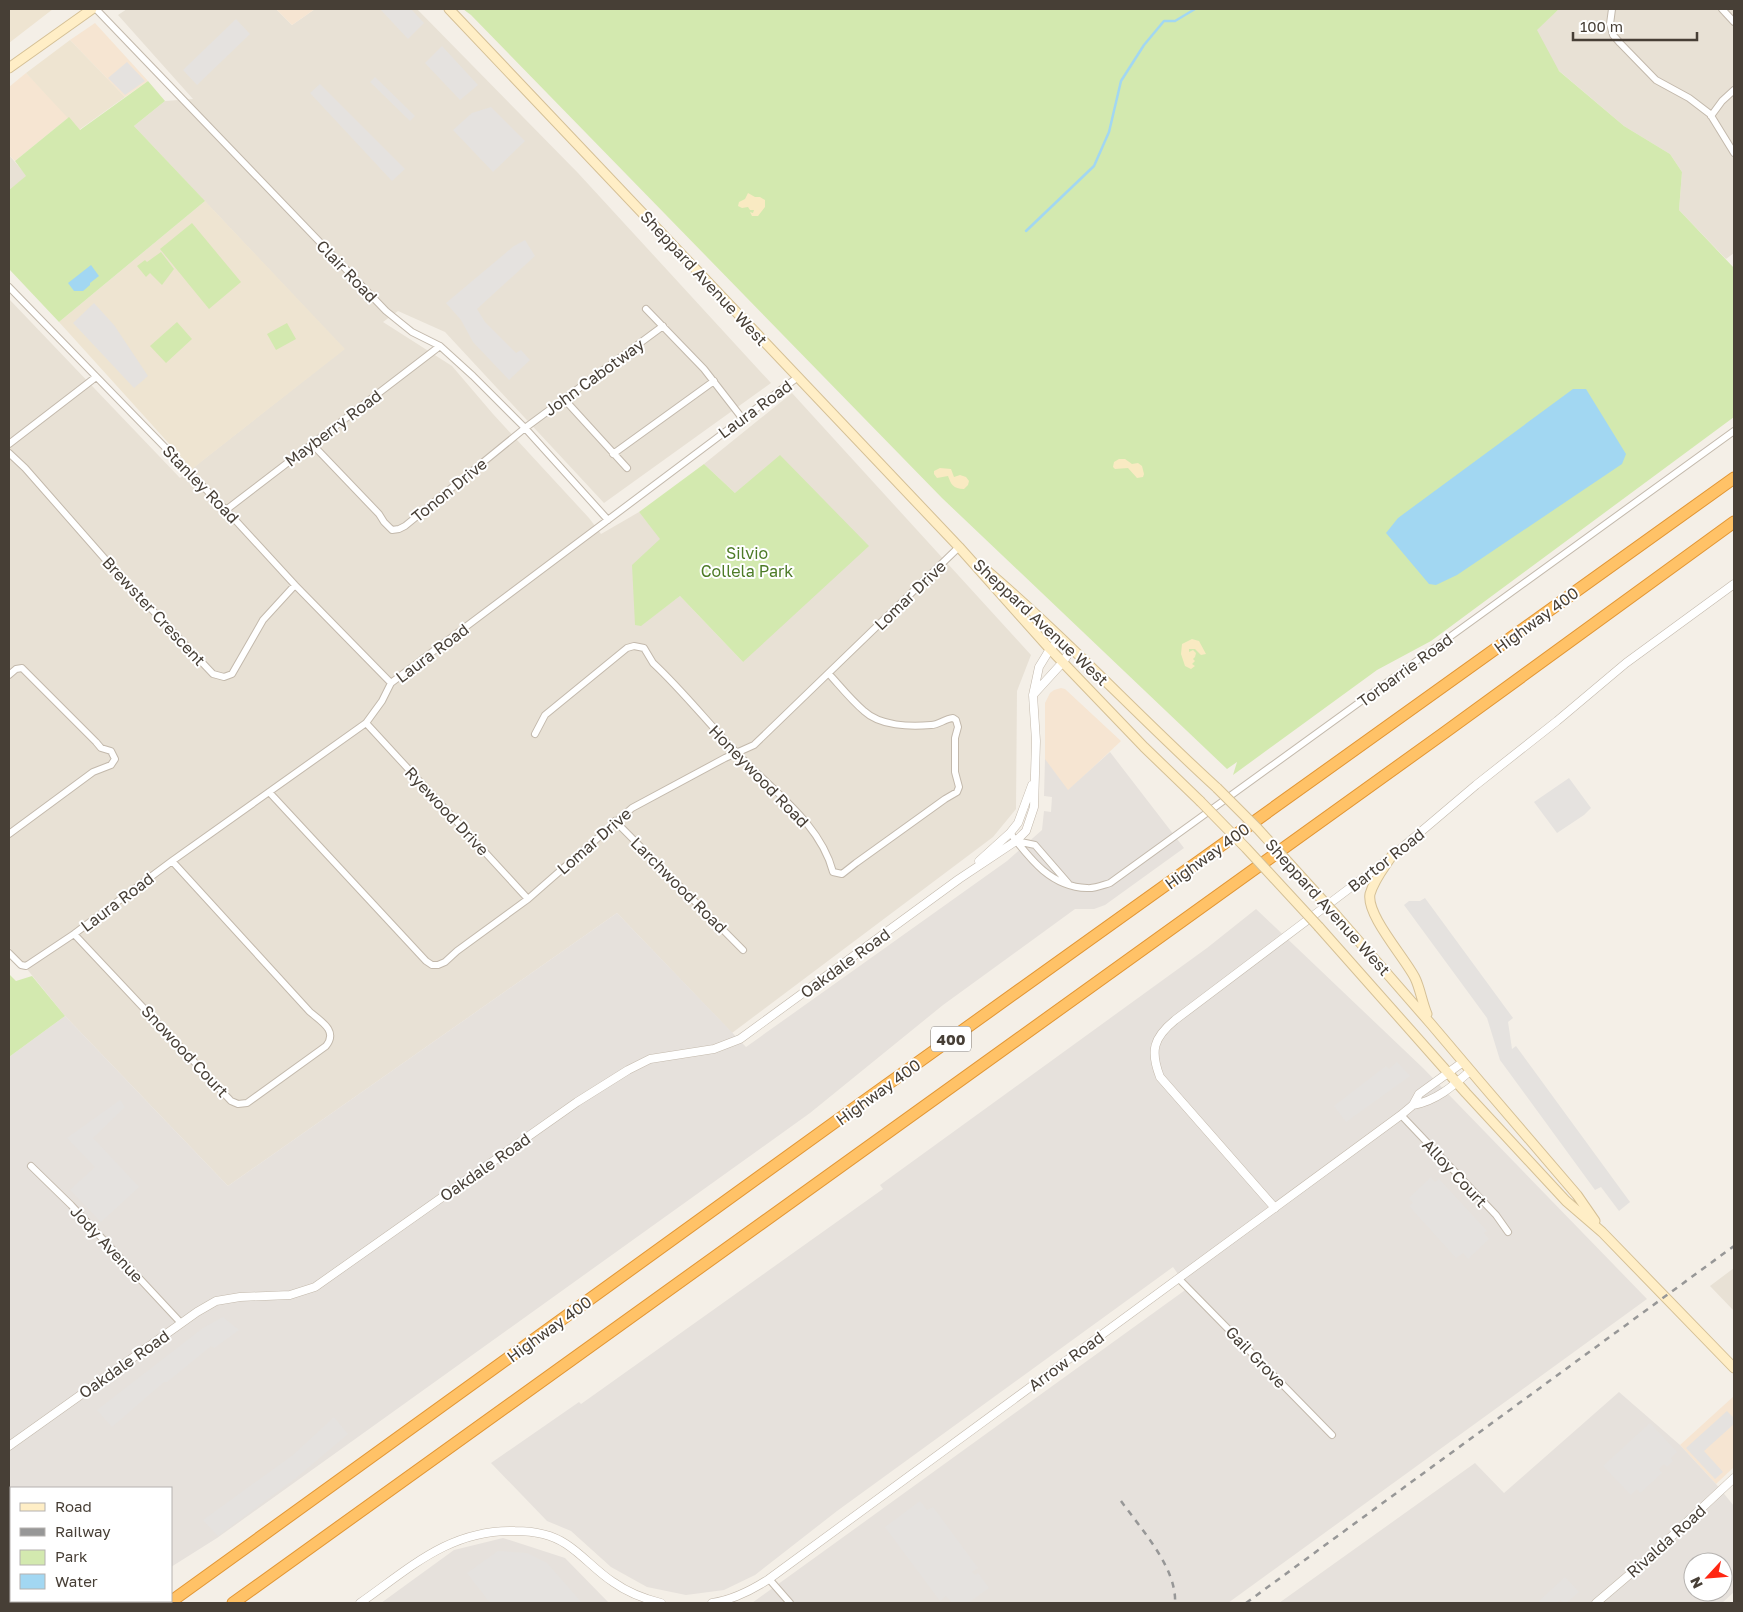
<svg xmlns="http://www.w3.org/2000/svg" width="1743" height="1612" font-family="'Golos Text',sans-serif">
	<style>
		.residential { fill: #e8e1d5 }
		.commercial { fill: #f6e5d2 }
		.industrial { fill: #e6e1dc; fill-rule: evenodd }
		.education { fill: #eee4d1 }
		.green { fill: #d3e9af }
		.sand { fill: #f9eac2 }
		.parking { fill: #e5e2df }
		.water { fill: #a2d7f2 }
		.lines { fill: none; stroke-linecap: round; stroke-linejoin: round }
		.stream { stroke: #a2d7f2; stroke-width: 2.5 }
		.minor-casing { stroke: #c3b9ac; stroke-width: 8 }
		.tertiary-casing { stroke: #c3b9ac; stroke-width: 9 }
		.secondary-casing { stroke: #d5c096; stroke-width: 11 }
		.motorway-casing { stroke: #e29634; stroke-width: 13 }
		.minor { stroke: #fff; stroke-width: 6 }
		.tertiary { stroke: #fff; stroke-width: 8 }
		.secondary { stroke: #ffeec6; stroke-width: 9 }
		.motorway { stroke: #ffc267; stroke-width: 11 }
		.rail { stroke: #979797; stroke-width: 2.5; stroke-dasharray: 6 6; stroke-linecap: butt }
		.secondary-bridge-casing { stroke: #d5c096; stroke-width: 11; stroke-linecap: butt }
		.secondary-bridge { stroke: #ffeec6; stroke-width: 9 }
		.labels { text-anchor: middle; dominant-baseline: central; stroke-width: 4; stroke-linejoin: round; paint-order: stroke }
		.shield { fill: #fff; stroke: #7e7972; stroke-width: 1 }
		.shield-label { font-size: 15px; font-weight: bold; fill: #473f36 }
		.street-label { font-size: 16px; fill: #473f36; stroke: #fff }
		.park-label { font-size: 16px; fill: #4d7b27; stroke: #fff }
	</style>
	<rect width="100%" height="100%" fill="#f4efe7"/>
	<path class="residential" d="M127,9H276L292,25L315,9H417L578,173L771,383L604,503L445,332L398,311L383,322L452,366L493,414L589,518L601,534L639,512L661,539L641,625L680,596L743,662L735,493L704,464L792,393L1031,655L1017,691L1016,809L993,837L732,1033L617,913L228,1186L65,1016L9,947V299L180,478L344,349L134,126L165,101L193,99L118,15Z
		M1559,9H1734V253L1726,259L1679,210L1682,172L1670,154L1624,126L1524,41Z
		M9,155L27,176L9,190Z
		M1734,1268V1311L1710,1286Z"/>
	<path class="commercial" d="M276,9H315L292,25Z
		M95,23L148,81L125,97L70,40Z
		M26,73L69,117L15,161L9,155V87Z
		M1061,688L1065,689L1121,741L1068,791L1045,760V703L1050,693L1054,690Z
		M1734,1396V1467L1716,1484L1680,1445Z"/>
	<path class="industrial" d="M1110,752L1184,848L1105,905L1094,909H1075L943,1005L810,1113L217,1538L171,1567V1488H11V1601H118L114,1603H9V1057L65,1016L228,1186L617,913L746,1047L1007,861L1042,830L1044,811L1051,812L1052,797L1044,796L1045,759L1068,790Z
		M1256,909L1423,1068L1647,1299L1228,1603H752L1188,1288L1173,1267L837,1511L755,1575L724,1590L686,1595L647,1587L611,1567L571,1531L547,1521L491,1463L579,1402L581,1404L883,1189L880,1185L1207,948Z
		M1619,1392L1680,1445L1716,1484L1734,1506V1592L1722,1603H1279L1475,1463L1504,1493ZM1693,1562H1723V1592H1693Z
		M503,1538L565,1558L609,1603H381L454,1550Z"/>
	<path class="education" d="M9,9H53L9,43Z
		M70,40L125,97L79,130L26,73Z
		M205,201L345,349L192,469L59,322Z"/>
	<path class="green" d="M463,9H1559L1537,30L1559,71L1624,126L1670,154L1682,172L1679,210L1734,268V417L1431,641L1377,670L1233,775L1237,762L1227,769L942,498L471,15Z
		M148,81L165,101L134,126L205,201L59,322L9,269V190L26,176L15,161L69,117L80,130Z
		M192,223L241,282L209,309L160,249Z
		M161,252L174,269L162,285L150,273L146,277L137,266L145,260L147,262Z
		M177,322L192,339L166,363L150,346Z
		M287,323L296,339L276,350L267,334Z
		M780,455L869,546L743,662L680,596L641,626L635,625L632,565L660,539L639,512L704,464L735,493Z
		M9,974L16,981L32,976L65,1016L9,1057Z"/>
	<path class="sand" d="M748,193L755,197H760L765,200V207L758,216H752L750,212L753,213L754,210H750L748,207L742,208L738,206L739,202L745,199Z
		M1119,459H1125L1132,464L1138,463L1142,466L1144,474L1143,477L1137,478L1128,468L1115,469L1113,467L1114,462Z
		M940,468L951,469L954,477L960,475L966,477L969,481L968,485L964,489C953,489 951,484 948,476L937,478L934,474V471Z
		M1192,639L1199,641L1206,654L1201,655L1195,649H1189V652L1193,650L1196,653L1195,657L1193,659L1195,661L1192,664L1195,666L1191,669L1185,666L1181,654L1182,644Z"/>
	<path class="parking" d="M380,9H411L424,23L408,39Z
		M236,19L250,34L197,85L183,70Z
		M442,46L478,85L460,100L425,63Z
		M127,62L145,81L125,95L108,78Z
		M375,77L415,116L410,121L370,82Z
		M320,84L405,169L392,181L310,93Z
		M491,107L525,141L493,172L453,130L472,113Z
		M525,240L535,256L477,309L485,322L516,353L521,350L530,360L509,380L473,342L461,320L446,303L514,246Z
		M94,303L114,325L148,376L134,388L73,323Z
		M1569,778L1591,808L1584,815L1557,833L1534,802Z
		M1425,898L1513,1018L1508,1022L1512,1049L1516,1046L1630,1202L1619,1211L1601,1187L1595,1190L1500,1060L1487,1018L1404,905L1409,901H1420Z
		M1397,1062L1410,1076L1346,1122L1334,1106L1386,1066L1389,1069Z
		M120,1100L125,1107L93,1138L139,1187L101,1222L70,1190L95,1167L67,1138Z
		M1431,1177L1435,1182L1439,1179L1487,1231L1484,1233L1489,1239L1468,1259L1463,1253L1456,1258L1409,1206L1413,1203L1409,1198Z
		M223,1317L239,1330L214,1348L211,1346L167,1382H164L112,1427L97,1410L203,1328Z
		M1727,1411L1734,1418V1424L1704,1451L1723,1472L1715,1479L1686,1448Z
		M334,1417L348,1434L296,1478L218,1536L203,1520L293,1455Z
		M1650,1423L1677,1452L1671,1458L1673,1461L1667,1467L1664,1464L1659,1469L1662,1473L1640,1493L1637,1489L1631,1495L1603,1466Z
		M920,1501L927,1510L933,1507L978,1568L972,1572L975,1575L978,1573L989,1588L968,1603H952L946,1596L940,1601L885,1527Z
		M498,1551L527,1553L547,1563L582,1603H490L467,1573Z
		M1565,1577L1579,1592L1566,1603H1564L1560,1600L1557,1603H1542L1539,1601Z"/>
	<path class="water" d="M91,265L99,276L90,283V285L83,291H74L68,283Z
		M1573,389H1586L1626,454L1622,464L1457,575L1436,585L1429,584L1386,533L1398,518Z"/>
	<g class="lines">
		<path class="stream" d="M1026,231L1094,166L1109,132L1121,81L1144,45L1164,21H1175L1195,9"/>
		<defs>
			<path id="minor" d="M96,9L386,311L412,332L440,346L473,376L525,428L608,520
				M1612,9L1610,24L1613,35L1620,43L1656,80L1689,98L1710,114L1734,153
				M1722,9L1734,22
				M1711,116L1722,101L1734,90
				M9,287L226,510L295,585L391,683
				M646,309L704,369L742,418
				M564,399L627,468
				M9,444L96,377
				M312,444L379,514L384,522L392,530L399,529L405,526L525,428L663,326
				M9,453L25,468L119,575L213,674L224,677L232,674L263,620L295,585
				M613,454L714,381
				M226,510L440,346
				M9,675L16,669L22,668L96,742L101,748L111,751L115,759L111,765L93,772L9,834
				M366,723L528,899
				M535,734L545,715L627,648L634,646L644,648L653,663C683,691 708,723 736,752C770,789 820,822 833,872L842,874L856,863L945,799L957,792L959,787L955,772V738L958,727L956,720L953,718C944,719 939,725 931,725C910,727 880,726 864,711C851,700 840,686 829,674
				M269,792L426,961L432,965H438L445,962L457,951L528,899L632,808L725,758L754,745L959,547
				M615,821L743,950
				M1010,833C1030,859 1051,887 1087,888C1094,889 1103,885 1110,883L1734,431
				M1016,841L1035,845L1068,883
				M74,934L231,1101L238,1104L247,1103L326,1046C338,1031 322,1022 310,1012L172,861
				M9,953L21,965L26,966L74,934L172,861L366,723L382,701L391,683L798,377
				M1401,1115L1496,1215L1508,1232
				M31,1166L71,1205L181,1323
				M1179,1279L1332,1435
				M769,1579L790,1603"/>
			<path id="tertiary" d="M1033,695L1063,662L1072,648
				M979,861L1010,833L1018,823L1032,785
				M1413,1105C1436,1101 1453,1086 1470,1071
				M1275,1208L1160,1077C1150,1051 1153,1038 1175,1020L1391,857L1476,785L1557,721L1626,663L1734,584
				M9,1446L197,1312L216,1301L240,1297L290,1295L315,1287L577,1102L628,1070L650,1059L714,1049L740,1039L959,879L1016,841L1026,831L1034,807L1036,741L1033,695L1039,667L1050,649L1061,638
				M360,1603C410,1568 450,1529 515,1531C532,1531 551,1534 566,1544C583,1555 596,1571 613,1582C627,1592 645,1599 661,1603
				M712,1603C733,1600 752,1590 769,1579L1401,1115L1413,1105L1419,1094L1463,1062
				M1596,1603L1643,1563L1734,1478"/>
			<path id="secondary" d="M449,9L959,547L1050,649L1144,747L1200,801
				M9,68L92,9
				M986,570C1067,639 1139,717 1217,788
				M1391,857C1383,869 1374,880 1370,894C1366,915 1405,958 1415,978C1420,988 1422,1002 1427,1014
				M1336,915L1431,1024L1481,1083L1577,1195L1595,1221
				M1319,927L1466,1093L1566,1201L1602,1232L1734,1368"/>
			<path id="motorway" d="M169,1603L860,1104L1734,478
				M233,1603L1444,733L1734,522"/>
		</defs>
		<use href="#minor" class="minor-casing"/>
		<use href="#tertiary" class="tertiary-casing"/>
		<use href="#secondary" class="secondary-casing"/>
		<use href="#motorway" class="motorway-casing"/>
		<use href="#minor" class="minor"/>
		<use href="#tertiary" class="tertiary"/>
		<use href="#secondary" class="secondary"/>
		<use href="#motorway" class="motorway"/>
		<path class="rail" d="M1121,1501C1141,1529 1177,1568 1175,1603
			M1246,1603L1734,1246"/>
		<defs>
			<path id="secondary-bridge" d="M1217,788L1258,829L1336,915
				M1200,801L1246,848L1319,927"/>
		</defs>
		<use href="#secondary-bridge" class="secondary-bridge-casing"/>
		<use href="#secondary-bridge" class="secondary-bridge"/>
	</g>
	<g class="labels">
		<rect class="shield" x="931" y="1026.5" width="40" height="25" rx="4"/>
		<g class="shield-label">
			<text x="951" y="1039">400</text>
		</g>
		<g class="street-label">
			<text transform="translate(347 271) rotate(46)">Clair Road</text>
			<text transform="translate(704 278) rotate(47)">Sheppard Avenue West</text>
			<text transform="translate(594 377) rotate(-36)">John Cabotway</text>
			<text transform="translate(755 409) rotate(-36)">Laura Road</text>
			<text transform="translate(333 428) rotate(-37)">Mayberry Road</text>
			<text transform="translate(201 484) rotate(46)">Stanley Road</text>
			<text transform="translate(449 490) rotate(-39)">Tonon Drive</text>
			<text transform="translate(910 595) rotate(-44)">Lomar Drive</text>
			<text transform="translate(154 611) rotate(47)">Brewster Crescent</text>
			<text transform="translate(1536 620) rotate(-36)">Highway 400</text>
			<text transform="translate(1041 622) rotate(43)">Sheppard Avenue West</text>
			<text transform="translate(432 653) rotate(-37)">Laura Road</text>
			<text transform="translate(1405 670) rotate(-36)">Torbarrie Road</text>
			<text transform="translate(759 776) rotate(46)">Honeywood Road</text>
			<text transform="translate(447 811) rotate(47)">Ryewood Drive</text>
			<text transform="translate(594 841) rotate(-41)">Lomar Drive</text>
			<text transform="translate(1207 856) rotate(-36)">Highway 400</text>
			<text transform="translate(1386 860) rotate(-38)">Bartor Road</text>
			<text transform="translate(679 885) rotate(45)">Larchwood Road</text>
			<text transform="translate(117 902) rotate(-37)">Laura Road</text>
			<text transform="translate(1328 907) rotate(48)">Sheppard Avenue West</text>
			<text transform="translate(845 963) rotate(-36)">Oakdale Road</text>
			<text transform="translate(185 1051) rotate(47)">Snowood Court</text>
			<text transform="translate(878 1092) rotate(-36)">Highway 400</text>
			<text transform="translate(485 1167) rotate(-35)">Oakdale Road</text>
			<text transform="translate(1455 1173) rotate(47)">Alloy Court</text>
			<text transform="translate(107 1244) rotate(47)">Jody Avenue</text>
			<text transform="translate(549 1329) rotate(-36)">Highway 400</text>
			<text transform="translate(1256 1357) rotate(46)">Gail Grove</text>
			<text transform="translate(1066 1361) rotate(-36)">Arrow Road</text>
			<text transform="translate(124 1364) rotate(-35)">Oakdale Road</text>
			<text transform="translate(1666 1541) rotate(-42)">Rivalda Road</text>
		</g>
		<g class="park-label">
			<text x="747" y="553">Silvio<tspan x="747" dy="18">Collela Park</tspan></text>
		</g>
	</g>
	<rect width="1743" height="1612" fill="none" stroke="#473f36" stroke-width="20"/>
	<rect x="10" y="1487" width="162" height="115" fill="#ffffff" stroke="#b5b2af"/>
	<rect x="20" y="1503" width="25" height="8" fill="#ffeec6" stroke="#b5b2af"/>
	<text x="55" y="1512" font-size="15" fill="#473f36">Road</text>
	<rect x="20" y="1528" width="25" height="8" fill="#979797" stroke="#b5b2af"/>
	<text x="55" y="1537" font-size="15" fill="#473f36">Railway</text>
	<rect x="20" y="1550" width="25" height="15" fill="#d3e9af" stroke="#b5b2af"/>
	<text x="55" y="1562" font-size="15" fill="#473f36">Park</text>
	<rect x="20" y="1574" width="25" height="15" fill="#a2d7f2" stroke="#b5b2af"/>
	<text x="55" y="1587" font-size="15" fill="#473f36">Water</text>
	<g transform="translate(1708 1577) rotate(244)"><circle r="24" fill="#ffffff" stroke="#b5b2af"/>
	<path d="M0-4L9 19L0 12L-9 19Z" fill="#ff2713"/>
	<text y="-8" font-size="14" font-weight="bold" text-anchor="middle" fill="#473f36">N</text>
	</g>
	<path d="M1573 32v8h124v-8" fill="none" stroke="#473f36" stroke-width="2.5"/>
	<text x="1580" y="32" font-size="15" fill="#473f36" stroke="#ffffff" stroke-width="4" paint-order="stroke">100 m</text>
</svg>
